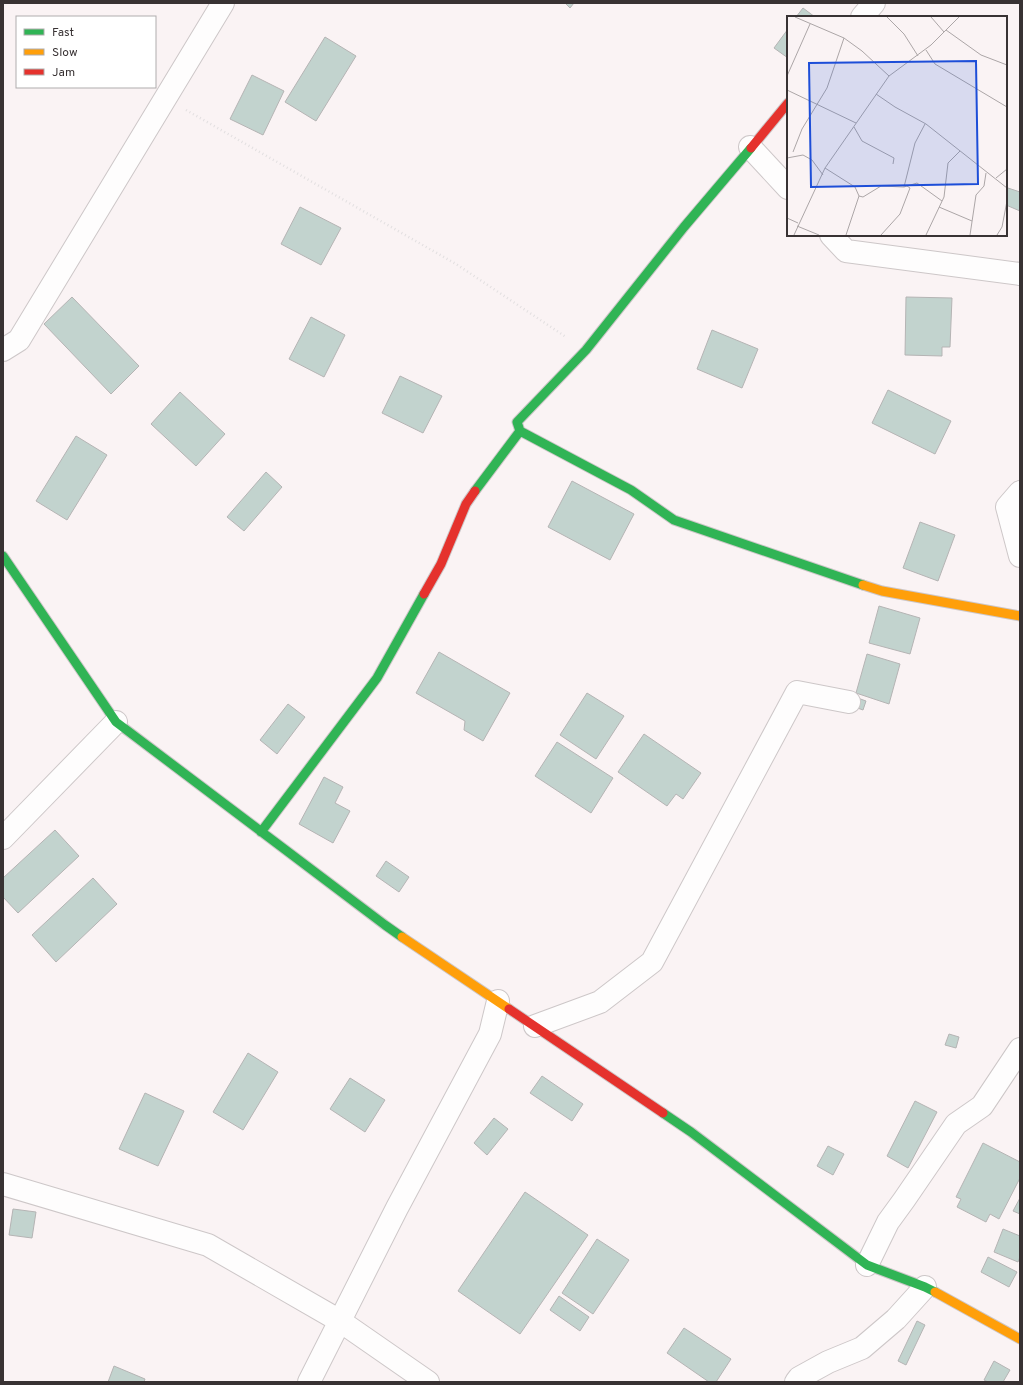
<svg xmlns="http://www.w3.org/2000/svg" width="1023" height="1385" font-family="Overpass,sans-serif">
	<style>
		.building { fill: #c2d3ce; stroke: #b5b4b4 }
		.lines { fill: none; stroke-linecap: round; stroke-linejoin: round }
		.street-casing { stroke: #cdc7c8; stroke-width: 24 }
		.fast-casing { stroke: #cdc7c8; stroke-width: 11 }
		.slow-casing { stroke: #cdc7c8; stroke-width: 11 }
		.jam-casing { stroke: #cdc7c8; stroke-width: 11 }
		.path { stroke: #e2dfe0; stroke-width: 2.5; stroke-dasharray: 1 3; stroke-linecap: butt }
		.street { stroke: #fefdfd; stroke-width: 22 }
		.fast { stroke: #30b455; stroke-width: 9 }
		.slow { stroke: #ff9f0a; stroke-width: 9 }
		.jam { stroke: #e5322d; stroke-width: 9 }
		.inset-road { fill: none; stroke: #aca6a7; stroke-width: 1 }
		.view { fill: #1d4ed8; fill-opacity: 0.15; stroke: #1d4ed8; stroke-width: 2 }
		.inset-edge { fill: none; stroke: #383233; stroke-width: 2 }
	</style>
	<rect width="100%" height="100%" fill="#faf3f4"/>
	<path class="building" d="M565,3H574L570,8Z
		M803,8L815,17H796Z
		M788,29V58L774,48Z
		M325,37L356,56L316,121L285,102Z
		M252,75L284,91L263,135L230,119Z
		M1008,188L1020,192V211L1006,205V192Z
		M300,207L341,228L321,265L281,244Z
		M72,297L139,366L111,394L44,324Z
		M906,297L952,298L950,347H942V356L905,355Z
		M311,317L345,335L324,377L289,359Z
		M712,330L758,349L742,388L697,369Z
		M400,376L442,396L423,433L382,413Z
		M888,390L951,421L935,454L872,423Z
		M180,392L225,434L196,466L151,424Z
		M76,436L107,455L67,520L36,501Z
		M266,472L282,487L244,531L227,517Z
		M572,481L634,514L610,560L548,527Z
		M920,522L955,535L938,581L903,568Z
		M879,606L920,618L910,654L869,643Z
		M439,652L510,693L483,741L464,730L465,721L416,693Z
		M867,654L900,664L889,704L856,693Z
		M587,693L624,716L596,759L560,735Z
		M855,697L866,701L863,710L852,706Z
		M288,704L305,717L277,754L260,740Z
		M644,734L701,773L683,799L676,794L667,806L618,772Z
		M557,742L613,778L591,813L535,776Z
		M324,777L343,787L335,803L350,811L333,843L299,824Z
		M55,830L79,856L18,913L3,897V878Z
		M386,861L409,877L399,892L376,876Z
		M93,878L117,904L56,962L32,935Z
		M949,1034L959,1037L956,1048L945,1045Z
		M248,1053L278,1072L243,1130L213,1112Z
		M542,1076L583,1104L572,1121L530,1093Z
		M350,1078L385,1100L365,1132L330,1109Z
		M145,1093L184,1111L158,1166L119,1149Z
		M915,1101L937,1112L908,1168L887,1156Z
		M494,1118L508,1129L487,1155L474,1143Z
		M983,1143L1020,1162V1178L999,1219L990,1214L986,1222L957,1207L961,1199L956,1197Z
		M828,1146L844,1154L833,1175L817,1166Z
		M525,1192L588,1235L520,1334L458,1291Z
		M1020,1198V1214L1013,1211Z
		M13,1209L36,1212L32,1238L9,1235Z
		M1003,1229L1020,1236V1257L1018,1262L994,1252Z
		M597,1239L629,1260L593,1314L562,1293Z
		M988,1257L1017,1272L1009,1287L981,1272Z
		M559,1296L589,1317L580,1331L550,1310Z
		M917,1321L925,1325L906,1365L898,1361Z
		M684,1328L731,1359L716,1382H709L667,1353Z
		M994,1361L1010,1370L1003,1382H988L984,1380Z
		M114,1366L145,1379L144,1382H108Z"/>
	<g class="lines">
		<defs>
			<path id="street" d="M862,17L874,3
				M750,147L788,188
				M831,235L846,251L1020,274
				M3,350L19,340L223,3
				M1020,492L1007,507L1020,556
				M3,838L116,722
				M535,1026L600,1002L652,962L797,692L849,702
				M3,1184L208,1245L340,1321L428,1382
				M867,1265L888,1222L904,1200L956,1124L982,1106L1020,1049
				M309,1382L397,1208L490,1034L498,1001
				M796,1382L799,1378L828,1362L862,1348L896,1319L925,1287"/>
			<path id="fast" d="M520,431L631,490L674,520L863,585
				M475,491L520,431L517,422L586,350L684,227L751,148
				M3,556L116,722L385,925L402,937
				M261,832L377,678L424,594
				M663,1113L691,1132L867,1265L925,1287L935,1292"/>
			<path id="slow" d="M863,585L882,591L1020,616
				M402,937L509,1009
				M935,1292L1020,1339"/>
			<path id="jam" d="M751,148L788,103
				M424,594L441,564L466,504L475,491
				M509,1009L663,1113"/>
		</defs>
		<use href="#street" class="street-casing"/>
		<use href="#fast" class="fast-casing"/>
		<use href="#slow" class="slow-casing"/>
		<use href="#jam" class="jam-casing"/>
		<path class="path" d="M186,110L456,264L566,337"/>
		<use href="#street" class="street"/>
		<use href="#fast" class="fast"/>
		<use href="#slow" class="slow"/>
		<use href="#jam" class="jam"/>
	</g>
	<g transform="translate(787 16)">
		<rect width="220" height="220" fill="#faf3f4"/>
		<path class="inset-road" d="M8,1L57,22L75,35L102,60M100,1L117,18L131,40M144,1L157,16M159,14L194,39L220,49M139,34L148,48L220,91M0,60L23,8M0,74L69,107M89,78L108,91L139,108L220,172M67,111L75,125L107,142L106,148M6,136L15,113L40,72L57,22M0,142L16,139L25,144L36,159M38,152L68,171L72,180L76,181L94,170L117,171L130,167L155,185M209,162L220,153M117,171L128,127L138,108M152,191L185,205M0,202L11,207M10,210L32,219M7,219L38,152L102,60L144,29L172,1M59,219L72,180M94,219L113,198L123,172L120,170M139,219L157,181L161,147L173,135M183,219L189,179L197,170L199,157M210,219L215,211L220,185"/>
		<path class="view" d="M189,45L191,168L24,171L22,47Z"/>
		<rect width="220" height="220" class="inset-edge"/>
	</g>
	<rect width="1023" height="1385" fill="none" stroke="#383233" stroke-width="8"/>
	<rect x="16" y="16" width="140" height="72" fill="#ffffff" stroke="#afadad"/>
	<rect x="24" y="29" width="20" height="6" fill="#30b455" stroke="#afadad"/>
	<text x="52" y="36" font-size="12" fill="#383233">Fast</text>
	<rect x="24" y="49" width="20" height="6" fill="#ff9f0a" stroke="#afadad"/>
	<text x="52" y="56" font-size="12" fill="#383233">Slow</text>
	<rect x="24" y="69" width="20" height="6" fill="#e5322d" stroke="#afadad"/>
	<text x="52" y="76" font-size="12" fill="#383233">Jam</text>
</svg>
